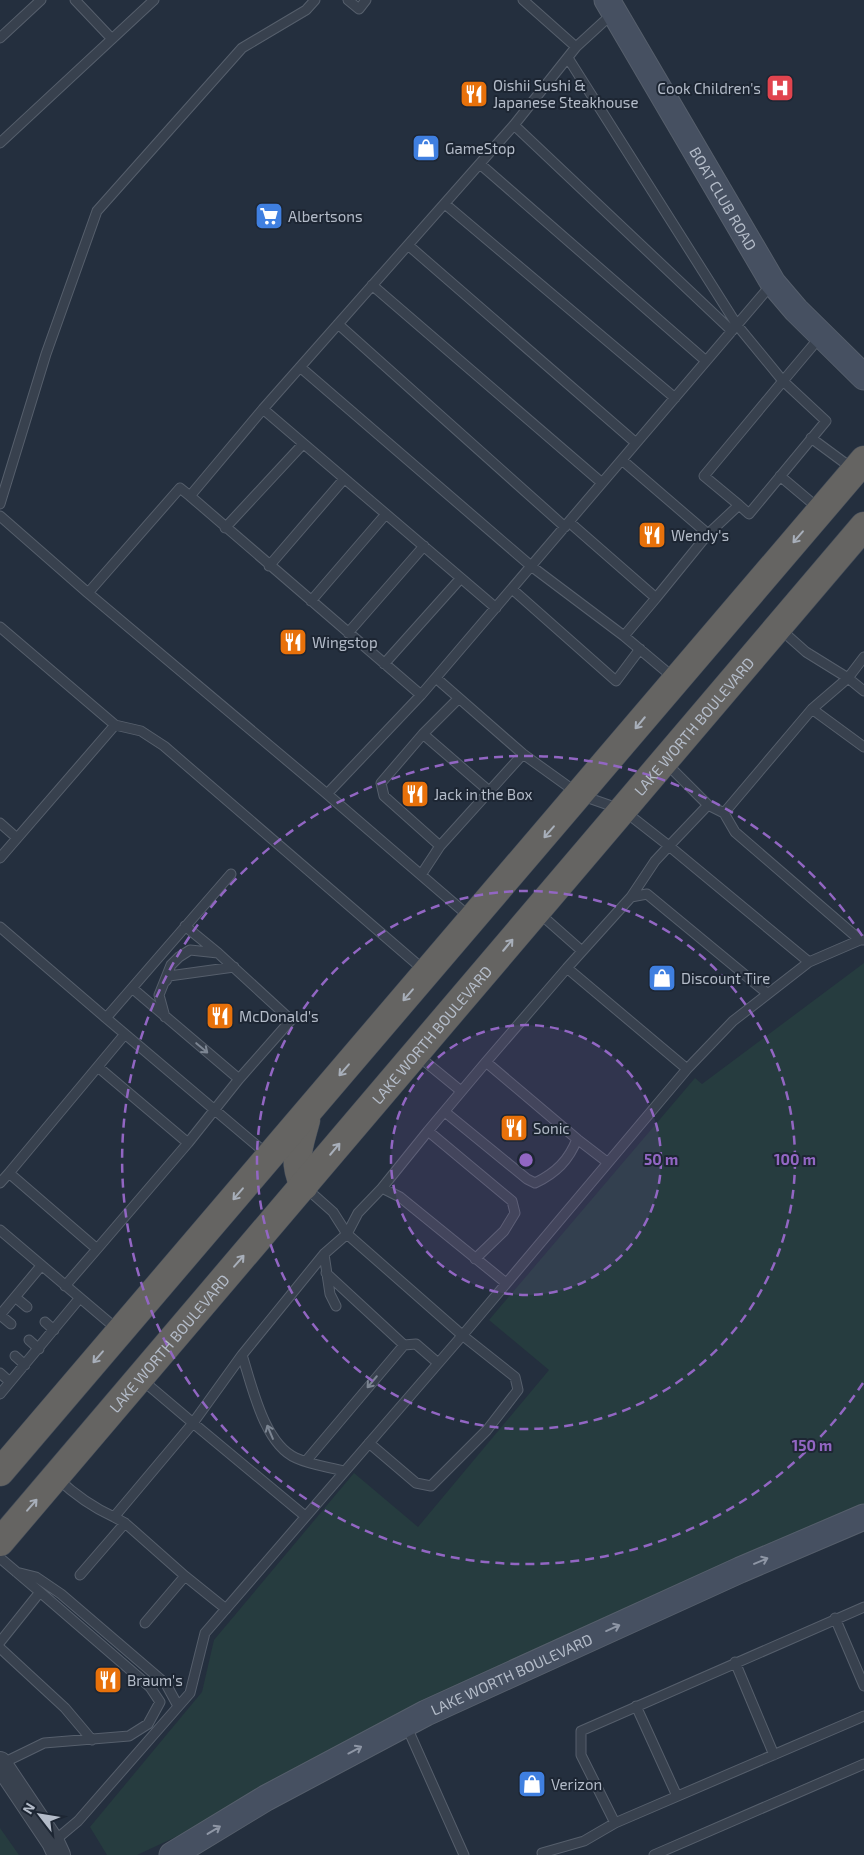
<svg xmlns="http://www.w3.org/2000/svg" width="864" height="1855" font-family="'Exo 2',sans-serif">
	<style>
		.green { fill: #263c3f }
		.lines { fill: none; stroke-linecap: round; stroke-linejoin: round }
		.service-casing { stroke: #565f6c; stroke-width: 11 }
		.tertiary-casing { stroke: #565f6c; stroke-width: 24 }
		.secondary-casing { stroke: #565f6c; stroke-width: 27 }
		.trunk-casing { stroke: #434c59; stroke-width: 29 }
		.service { stroke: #38414e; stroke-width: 9 }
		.tertiary { stroke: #38414e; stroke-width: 22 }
		.secondary { stroke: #465061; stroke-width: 25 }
		.trunk { stroke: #656462; stroke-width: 28 }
		.oneway { stroke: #a8afba }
		.oneway2 { stroke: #7c8592 }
		.oneway3 { stroke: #8e96a5 }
		.ring { fill: none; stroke: #9266c3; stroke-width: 2.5; stroke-dasharray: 9 6 }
		.labels { text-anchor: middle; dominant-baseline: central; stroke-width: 4; stroke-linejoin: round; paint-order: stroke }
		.poi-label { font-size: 15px; fill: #b4bcc9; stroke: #1d2633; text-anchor: start }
		.street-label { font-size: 15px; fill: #b4bcc9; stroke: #1d2633 }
		.centre { fill: #9266c3; stroke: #1d2633; stroke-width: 2.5 }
		.ring-label { font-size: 15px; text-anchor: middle; font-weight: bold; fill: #9266c3; stroke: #1d2633; stroke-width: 4; stroke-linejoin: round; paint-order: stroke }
	</style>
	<rect width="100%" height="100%" fill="#242f3e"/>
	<path class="green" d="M864,963V1516L137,1855H107L90,1827L202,1692L214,1640L354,1473L418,1527L549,1370L489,1320L695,1078L702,1084Z
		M0,1828L19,1855H0Z"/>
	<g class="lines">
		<defs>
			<path id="service" d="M75,0L112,39
				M348,0L359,9L366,0
				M523,0L576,47
				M612,14L576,47L514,125L263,409L190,496L421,695L771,285
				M0,38L41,0
				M568,58L737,325L783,381L704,476L739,505L708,534
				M514,125L732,331
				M0,143L154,0
				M480,164L706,361
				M445,204L675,398
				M408,245L636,443
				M372,285L602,483
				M338,324L565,527
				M300,367L531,566L624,636L674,678
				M263,409L496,608
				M811,438L853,469
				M780,476L818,508
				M190,496L180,488L88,593L327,794L421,695
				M0,504L46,354L97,211L242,48L306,10L315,0
				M739,505L749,514L826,421L783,381L820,337
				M0,516L88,593
				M569,522L656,598L708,534L622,460
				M225,528L303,444
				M269,566L344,479
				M512,589L616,681L640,649
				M311,601L386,514
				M0,627L115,725L141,731L164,746L425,971
				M779,628L806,652L848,678L812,709
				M348,633L424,546
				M624,636L656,598
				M864,657L848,678L864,691
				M384,664L461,578
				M436,678L523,754L580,795L623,810L669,846L708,805L724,813
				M423,734L459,698
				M864,747L812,709L724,813L735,832L860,940H864
				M666,763L708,805
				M489,791L423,734L381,783L384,796L440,846L523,754
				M327,794L471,918
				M0,823L17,838
				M0,858L115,725
				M231,874L106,1018L268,1155
				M421,875L440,846
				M631,897L655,861L669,846L809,962
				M539,913L582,951
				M0,927L106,1018
				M567,968L631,897L647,894L768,994
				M166,981L169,976L234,967
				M132,988L239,1079
				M165,1017L159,995L171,965L179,957L190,950L218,953
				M125,1034L9,1173L97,1249L188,1143L239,1079L291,1020L218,953L185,926
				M417,1055L461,1091
				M486,1062L567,968L687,1069
				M98,1067L188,1143
				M428,1131L486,1062L577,1139C569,1160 556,1173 535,1183L527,1179L445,1112
				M577,1139L607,1162
				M0,1183L9,1173
				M306,1188L333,1212L347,1234L358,1213L382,1188L400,1197L506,1283
				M382,1188L428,1131L512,1201L515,1213L504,1231L475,1259
				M0,1230L118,1330
				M324,1254L330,1294L336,1306
				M326,1273L404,1345L416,1344L438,1363
				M65,1286L97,1249
				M15,1297L27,1307
				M0,1315L41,1266
				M0,1315L11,1324
				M45,1322L54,1330
				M29,1340L39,1349
				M242,1355C252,1386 264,1444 296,1458C311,1465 329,1467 344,1471
				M15,1356L25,1365
				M0,1373L10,1382
				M141,1379L193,1423L242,1355L324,1254L347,1234L462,1335L515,1377L518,1390L487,1430L431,1486L416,1483L369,1443
				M0,1394L79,1299
				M306,1461L404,1345
				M57,1478C74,1494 92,1507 114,1517
				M125,1523L114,1517L193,1423L305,1516
				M0,1558L40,1592
				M16,1572L36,1577L61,1594L166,1684L178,1706
				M80,1575L125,1523L185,1576
				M835,1618L864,1686
				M145,1623L185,1576L226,1609
				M0,1642L40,1592L150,1687L160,1702L148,1724L129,1736L44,1743L1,1764
				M0,1648L65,1708L92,1740
				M735,1662L774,1755
				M636,1706L677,1796
				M406,1725L464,1855
				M615,1823L581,1755V1731L864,1607
				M53,1842L78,1821L190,1693L205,1633L467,1330L687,1069L733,1021L809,962L860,940
				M543,1855L542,1853L584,1841L615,1823L864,1716
				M654,1855L864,1764"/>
			<path id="tertiary" d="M0,1763L53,1842L59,1855"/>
			<g id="secondary">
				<path id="s1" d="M607,0L773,283L796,310L864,377"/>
				<path id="s2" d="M172,1855L266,1798L426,1713L740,1570L864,1517"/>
			</g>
			<g id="trunk">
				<path d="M304,1186C292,1160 299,1147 306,1120"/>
				<path d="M0,1472L864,460"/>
				<path id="s3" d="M0,1542L864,526"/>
			</g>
		</defs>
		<use href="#service" class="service-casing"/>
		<use href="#tertiary" class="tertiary-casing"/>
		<use href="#secondary" class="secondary-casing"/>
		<use href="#trunk" class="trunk-casing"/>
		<use href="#service" class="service"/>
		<use href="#tertiary" class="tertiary"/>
		<use href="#secondary" class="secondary"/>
		<use href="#trunk" class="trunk"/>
	</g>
	<defs><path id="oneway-shaft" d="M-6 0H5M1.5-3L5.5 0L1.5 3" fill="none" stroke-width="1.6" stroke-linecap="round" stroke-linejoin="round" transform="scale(1.25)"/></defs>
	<g class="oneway">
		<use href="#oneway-shaft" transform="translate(798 537) rotate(131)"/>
		<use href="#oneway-shaft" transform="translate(640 723) rotate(130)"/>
		<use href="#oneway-shaft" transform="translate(549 832) rotate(131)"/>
		<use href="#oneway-shaft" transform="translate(508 945) rotate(-50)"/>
		<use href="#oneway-shaft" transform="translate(408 995) rotate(131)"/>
		<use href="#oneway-shaft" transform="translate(344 1070) rotate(131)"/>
		<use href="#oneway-shaft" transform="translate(335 1149) rotate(-50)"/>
		<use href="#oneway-shaft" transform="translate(238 1194) rotate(131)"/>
		<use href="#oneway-shaft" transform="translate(239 1261) rotate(-49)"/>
		<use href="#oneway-shaft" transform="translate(98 1357) rotate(131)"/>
		<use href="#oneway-shaft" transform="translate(32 1505) rotate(-49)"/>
	</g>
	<g class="oneway2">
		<use href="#oneway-shaft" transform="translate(202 1048) rotate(40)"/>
		<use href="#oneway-shaft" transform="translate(372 1382) rotate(130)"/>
		<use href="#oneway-shaft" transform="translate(270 1432) rotate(-113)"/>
	</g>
	<g class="oneway3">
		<use href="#oneway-shaft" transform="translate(761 1561) rotate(-23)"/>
		<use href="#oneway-shaft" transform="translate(613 1628) rotate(-24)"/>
		<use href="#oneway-shaft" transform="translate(355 1750) rotate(-28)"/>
		<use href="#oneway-shaft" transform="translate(214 1830) rotate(-31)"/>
	</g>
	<circle cx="526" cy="1160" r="135" fill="#9266c3" fill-opacity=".12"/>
	<g class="ring">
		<circle cx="526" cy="1160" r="135"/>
		<circle cx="526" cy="1160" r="269"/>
		<path d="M863 1383A404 404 0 1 1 863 937"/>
	</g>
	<defs>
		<symbol id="hospital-square" viewBox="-11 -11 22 22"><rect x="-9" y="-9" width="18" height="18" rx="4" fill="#e0444e" stroke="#1d2633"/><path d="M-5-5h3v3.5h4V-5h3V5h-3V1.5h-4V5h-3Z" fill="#fff"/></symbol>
		<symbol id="restaurant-square" viewBox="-11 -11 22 22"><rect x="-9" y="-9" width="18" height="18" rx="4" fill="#e8710a" stroke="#1d2633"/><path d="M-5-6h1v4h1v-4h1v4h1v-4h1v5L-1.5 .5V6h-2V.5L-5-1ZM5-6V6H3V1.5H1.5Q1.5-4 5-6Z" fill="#fff"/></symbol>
		<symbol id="shop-square" viewBox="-11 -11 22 22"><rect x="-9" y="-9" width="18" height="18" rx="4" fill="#3f7fe0" stroke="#1d2633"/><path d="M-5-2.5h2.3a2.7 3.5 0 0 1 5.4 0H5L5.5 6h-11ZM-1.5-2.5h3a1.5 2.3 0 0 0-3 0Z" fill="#fff"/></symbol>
		<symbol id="supermarket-square" viewBox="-11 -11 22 22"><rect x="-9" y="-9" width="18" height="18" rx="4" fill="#3f7fe0" stroke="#1d2633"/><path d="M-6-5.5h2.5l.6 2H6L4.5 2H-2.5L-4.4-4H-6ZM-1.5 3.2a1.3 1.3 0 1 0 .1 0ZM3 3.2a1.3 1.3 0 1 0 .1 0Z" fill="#fff"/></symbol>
	</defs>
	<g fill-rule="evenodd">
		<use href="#hospital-square" x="764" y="72" width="32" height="32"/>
		<use href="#restaurant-square" x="458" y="78" width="32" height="32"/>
		<use href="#shop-square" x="410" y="132" width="32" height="32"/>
		<use href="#supermarket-square" x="253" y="200" width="32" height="32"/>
		<use href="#restaurant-square" x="636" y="519" width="32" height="32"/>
		<use href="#restaurant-square" x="277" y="626" width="32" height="32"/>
		<use href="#restaurant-square" x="399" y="778" width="32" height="32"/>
		<use href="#shop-square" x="646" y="962" width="32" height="32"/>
		<use href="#restaurant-square" x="204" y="1000" width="32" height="32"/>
		<use href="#restaurant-square" x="498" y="1112" width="32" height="32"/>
		<use href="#restaurant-square" x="92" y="1664" width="32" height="32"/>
		<use href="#shop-square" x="516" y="1768" width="32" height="32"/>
	</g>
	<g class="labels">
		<g class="poi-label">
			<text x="493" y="85">Oishii Sushi &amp;<tspan x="493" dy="17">Japanese Steakhouse</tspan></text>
			<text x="761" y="88" text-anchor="end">Cook Children's</text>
			<text x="445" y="148">GameStop</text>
			<text x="288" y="216">Albertsons</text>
			<text x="671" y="535">Wendy's</text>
			<text x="312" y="642">Wingstop</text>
			<text x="434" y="794">Jack in the Box</text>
			<text x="681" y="978">Discount Tire</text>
			<text x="239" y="1016">McDonald's</text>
			<text x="533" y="1128">Sonic</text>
			<text x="127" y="1680">Braum's</text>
			<text x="551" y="1784">Verizon</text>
		</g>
		<g class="street-label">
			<text stroke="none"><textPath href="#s1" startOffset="230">BOAT CLUB ROAD</textPath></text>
			<text stroke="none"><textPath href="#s3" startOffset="1071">LAKE WORTH BOULEVARD</textPath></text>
			<text stroke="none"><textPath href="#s3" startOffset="666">LAKE WORTH BOULEVARD</textPath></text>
			<text stroke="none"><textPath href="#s3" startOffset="261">LAKE WORTH BOULEVARD</textPath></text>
			<text stroke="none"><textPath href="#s2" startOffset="385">LAKE WORTH BOULEVARD</textPath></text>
		</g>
	</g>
	<circle cx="526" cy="1160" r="8" class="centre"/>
	<g class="ring-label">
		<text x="661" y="1165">50 m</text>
		<text x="795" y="1165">100 m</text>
		<text x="812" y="1451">150 m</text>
	</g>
	<g transform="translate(40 1815) rotate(301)" stroke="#1d2633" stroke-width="4" paint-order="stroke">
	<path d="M0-4L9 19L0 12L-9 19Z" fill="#b4bcc9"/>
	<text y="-8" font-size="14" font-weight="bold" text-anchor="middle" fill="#b4bcc9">N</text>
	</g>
</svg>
